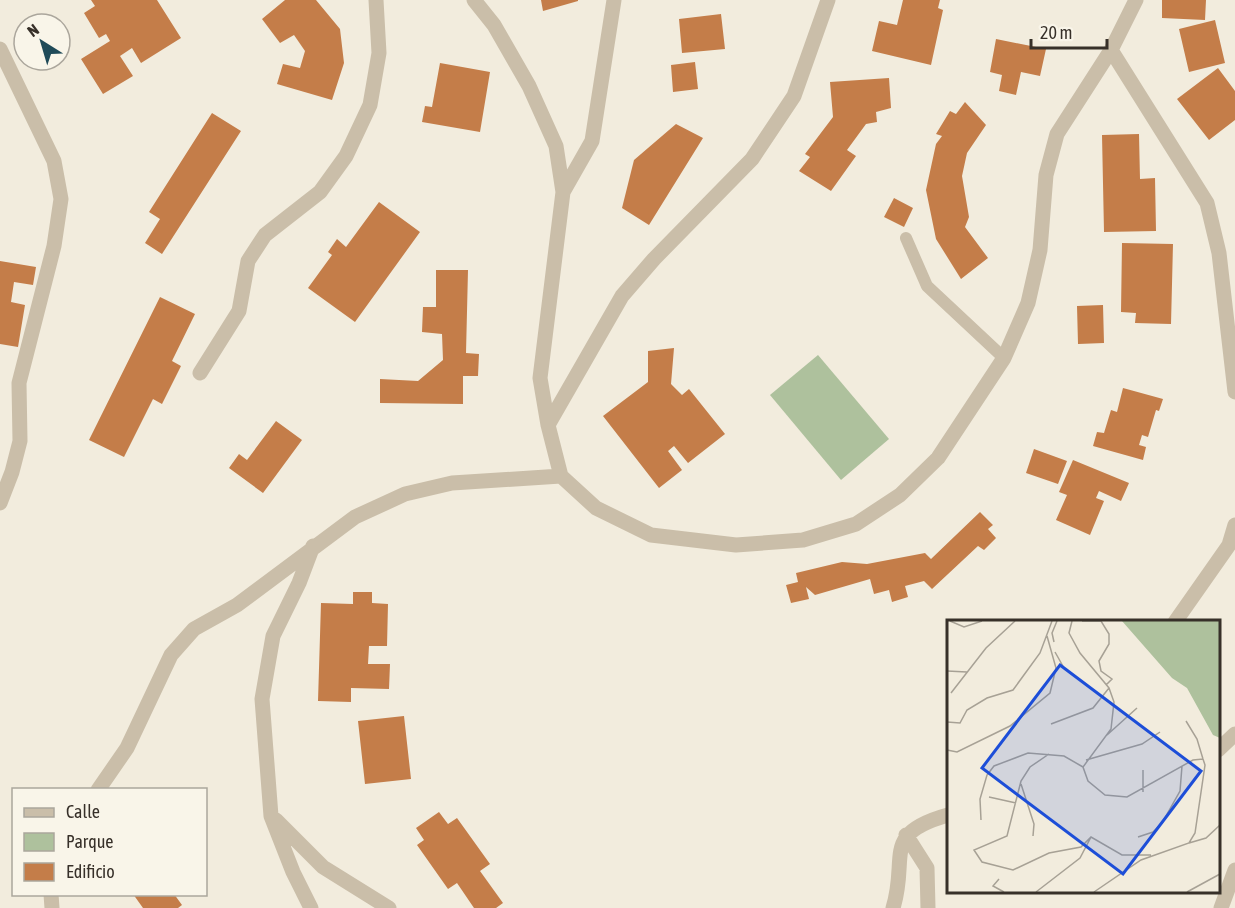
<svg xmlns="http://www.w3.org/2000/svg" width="1235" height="908" font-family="'Asap Condensed',sans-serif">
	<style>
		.green { fill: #aec19d }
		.building { fill: #c47d49 }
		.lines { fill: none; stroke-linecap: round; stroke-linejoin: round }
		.lane { stroke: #cabea9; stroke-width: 12 }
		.street { stroke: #cabea9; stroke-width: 15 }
		.inset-road { fill: none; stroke: #a7a195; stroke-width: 1.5 }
		.view { fill: #1d4ed8; fill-opacity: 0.15; stroke: #1d4ed8; stroke-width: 3 }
		.inset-edge { fill: none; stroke: #373029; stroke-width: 3 }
	</style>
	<rect width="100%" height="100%" fill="#f2ecdd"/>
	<path class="green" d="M818,355L889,439L841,480L770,395Z"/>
	<path class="building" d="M91,0H157L181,38L141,63L132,48L120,56L133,76L103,94L81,59L110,41L106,34L99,38L84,13L95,6Z
		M285,0H316L340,29L344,63L332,100L277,84L283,64L300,68L305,51L294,35L280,43L262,19Z
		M541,0H578V1L543,11Z
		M903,0H940L938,8L943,10L931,65L872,51L879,21L897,25Z
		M1162,0H1206L1205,20L1162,18Z
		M721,14L725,49L682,53L679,19Z
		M1215,20L1225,63L1189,72L1179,29Z
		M996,39L1046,49L1040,76L1021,72L1016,95L999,91L1002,75L990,72Z
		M695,62L698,89L673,92L671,65Z
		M440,63L490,72L480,132L422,122L425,106L432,107Z
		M1218,68L1235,91V120L1209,140L1177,99Z
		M889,78L891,108L876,112L877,122L866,124L847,150L856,156L831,191L799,171L810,157L805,154L833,117L830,82Z
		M965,102L986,125L967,153L962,176L969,217L965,227L988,258L961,279L936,239L926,190L936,144L942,136L936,134L950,111L956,114Z
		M212,113L241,131L162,254L145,243L160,219L149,212Z
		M676,124L703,138L649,225L622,208L634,160Z
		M1139,134L1140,179L1155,178L1156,231L1104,232L1102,135Z
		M894,198L913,208L904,227L884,217Z
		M379,202L420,232L355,322L308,288L332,255L328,252L337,239L346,247Z
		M1122,243L1173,244L1171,324L1135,323L1136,313L1121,312Z
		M0,261L36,267L33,285L14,282L11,302L25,305L18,347L0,344Z
		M436,270H468L466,353L479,354L478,376H463V404L380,403V379L418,381L443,360L442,334L422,332L423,307H436Z
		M160,297L195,314L172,361L181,366L162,404L153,399L124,457L89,440Z
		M1103,305L1104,343L1078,344L1077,306Z
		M674,348L671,384L682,395L689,389L725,434L688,463L674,446L668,451L682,470L659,488L603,416L648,382V351Z
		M1123,388L1163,399L1159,411L1156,410L1148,437L1142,435L1139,445L1146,447L1143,460L1093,446L1097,432L1104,433L1111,410L1117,412Z
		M276,421L302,440L263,493L229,468L239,454L247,460Z
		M1034,449L1067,461L1058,484L1026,473Z
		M1073,460L1129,483L1121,501L1099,491L1096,498L1104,501L1090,535L1056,520L1067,495L1059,492Z
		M980,512L993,525L988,529L996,538L984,550L978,546L932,589L924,581L905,586L908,597L892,602L889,590L874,594L870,579L815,595L806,587L809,599L791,603L786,585L798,582L796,573L842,562L867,564L925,553L931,559Z
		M353,592H372V603L388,604L387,646H369L368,664H390L389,689L351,688V702L318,701L321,603L353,604Z
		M404,716L411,779L365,784L358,721Z
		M439,812L448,824L457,818L490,864L480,871L503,903L496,908H474L457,883L448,889L417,845L424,840L416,828Z
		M133,894H174L182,905L178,908H143Z"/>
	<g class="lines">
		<path class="lane" d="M906,238L927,286L1004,358"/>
		<path class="street" d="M474,0L494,25L529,86L556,146L563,192L540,378L548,425L561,476L596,508L651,535L736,545L803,540L856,524L900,495L938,458L1004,358L1028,303L1040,250L1046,175L1057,134L1111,50L1136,0
			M0,49L54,161L61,199L54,246L19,383L20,441L12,472L0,503
			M1111,50L1207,203L1219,253L1235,392
			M563,192L592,141L614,0
			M200,373L239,311L248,261L265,235L320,192L346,156L370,105L379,53L376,0
			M548,425L622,296L654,259L752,159L794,96L828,0
			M1175,622L1229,545L1235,525
			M1218,750L1235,734
			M98,790L127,748L171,655L194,629L237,605L355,517L405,494L452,483L561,476
			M276,820L323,867L389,908
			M906,835L927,868L928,908
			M51,894L52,908
			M311,908L293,872L271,816L262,699L273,636L299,583L313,546
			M893,908C909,857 880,834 948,815
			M1221,908L1235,870"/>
	</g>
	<g transform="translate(947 620)">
		<rect width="273" height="273" fill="#f2ecdd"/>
		<path d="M175,1H273V118L266,115L240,68L225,58Z" fill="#aec19d"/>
		<path class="inset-road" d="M3,1L17,7L35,1M125,1L122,13L133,33L162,68L167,82L164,109L136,147L141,161L158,175L180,177L246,140L256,139L258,145L248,213L242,223L194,240L147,272M135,1H154L162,14V24L152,41L154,51L165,59L159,65M107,22L105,13L110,1M108,32L117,48M0,51L20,52M4,73L39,28L68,1M239,101L250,119L256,139M0,102L13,103L20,90L40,78L66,70L93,33L105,1M104,104L146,88L162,68M160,115L190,88M0,130L10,132L63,106L103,73L109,48L100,16M102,134L83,147L74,161L60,216L27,230L35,242L66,250L102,233L134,227L144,217L175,235H204M139,140L195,124L213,112M196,150V172M74,164L87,204L86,216M42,177L69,183M34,200L33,179L40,155L47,146L81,133L117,136L136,147M191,217L206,212L215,203L233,171L235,146M242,223L259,218L273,205M52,259L46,266L57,272M89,272L133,238L144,217M240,272L273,254"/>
		<path class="view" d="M113,45L254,151L176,254L35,148Z"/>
		<rect width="273" height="273" class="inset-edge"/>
	</g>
	<rect x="12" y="788" width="195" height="108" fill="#f9f5e9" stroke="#aba69c" stroke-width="1.5"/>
	<rect x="24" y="808" width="30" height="9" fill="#cabea9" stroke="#aba69c" stroke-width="1.5"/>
	<text x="66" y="818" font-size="18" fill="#373029">Calle</text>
	<rect x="24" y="833" width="30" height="18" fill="#aec19d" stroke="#aba69c" stroke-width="1.5"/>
	<text x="66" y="848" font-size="18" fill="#373029">Parque</text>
	<rect x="24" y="863" width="30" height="18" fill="#c47d49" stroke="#aba69c" stroke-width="1.5"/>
	<text x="66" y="878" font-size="18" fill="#373029">Edificio</text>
	<g transform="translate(42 42) rotate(323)"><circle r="28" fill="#f9f5e9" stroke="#aba69c" stroke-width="1.5"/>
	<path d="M0-4.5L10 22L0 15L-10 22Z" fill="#1f4a58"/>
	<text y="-9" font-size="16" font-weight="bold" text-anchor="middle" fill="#373029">N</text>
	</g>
	<path d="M1031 39v9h76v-9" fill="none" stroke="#373029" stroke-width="3"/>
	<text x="1040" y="39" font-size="18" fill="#373029" stroke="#f9f5e9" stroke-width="4.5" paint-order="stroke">20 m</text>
</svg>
